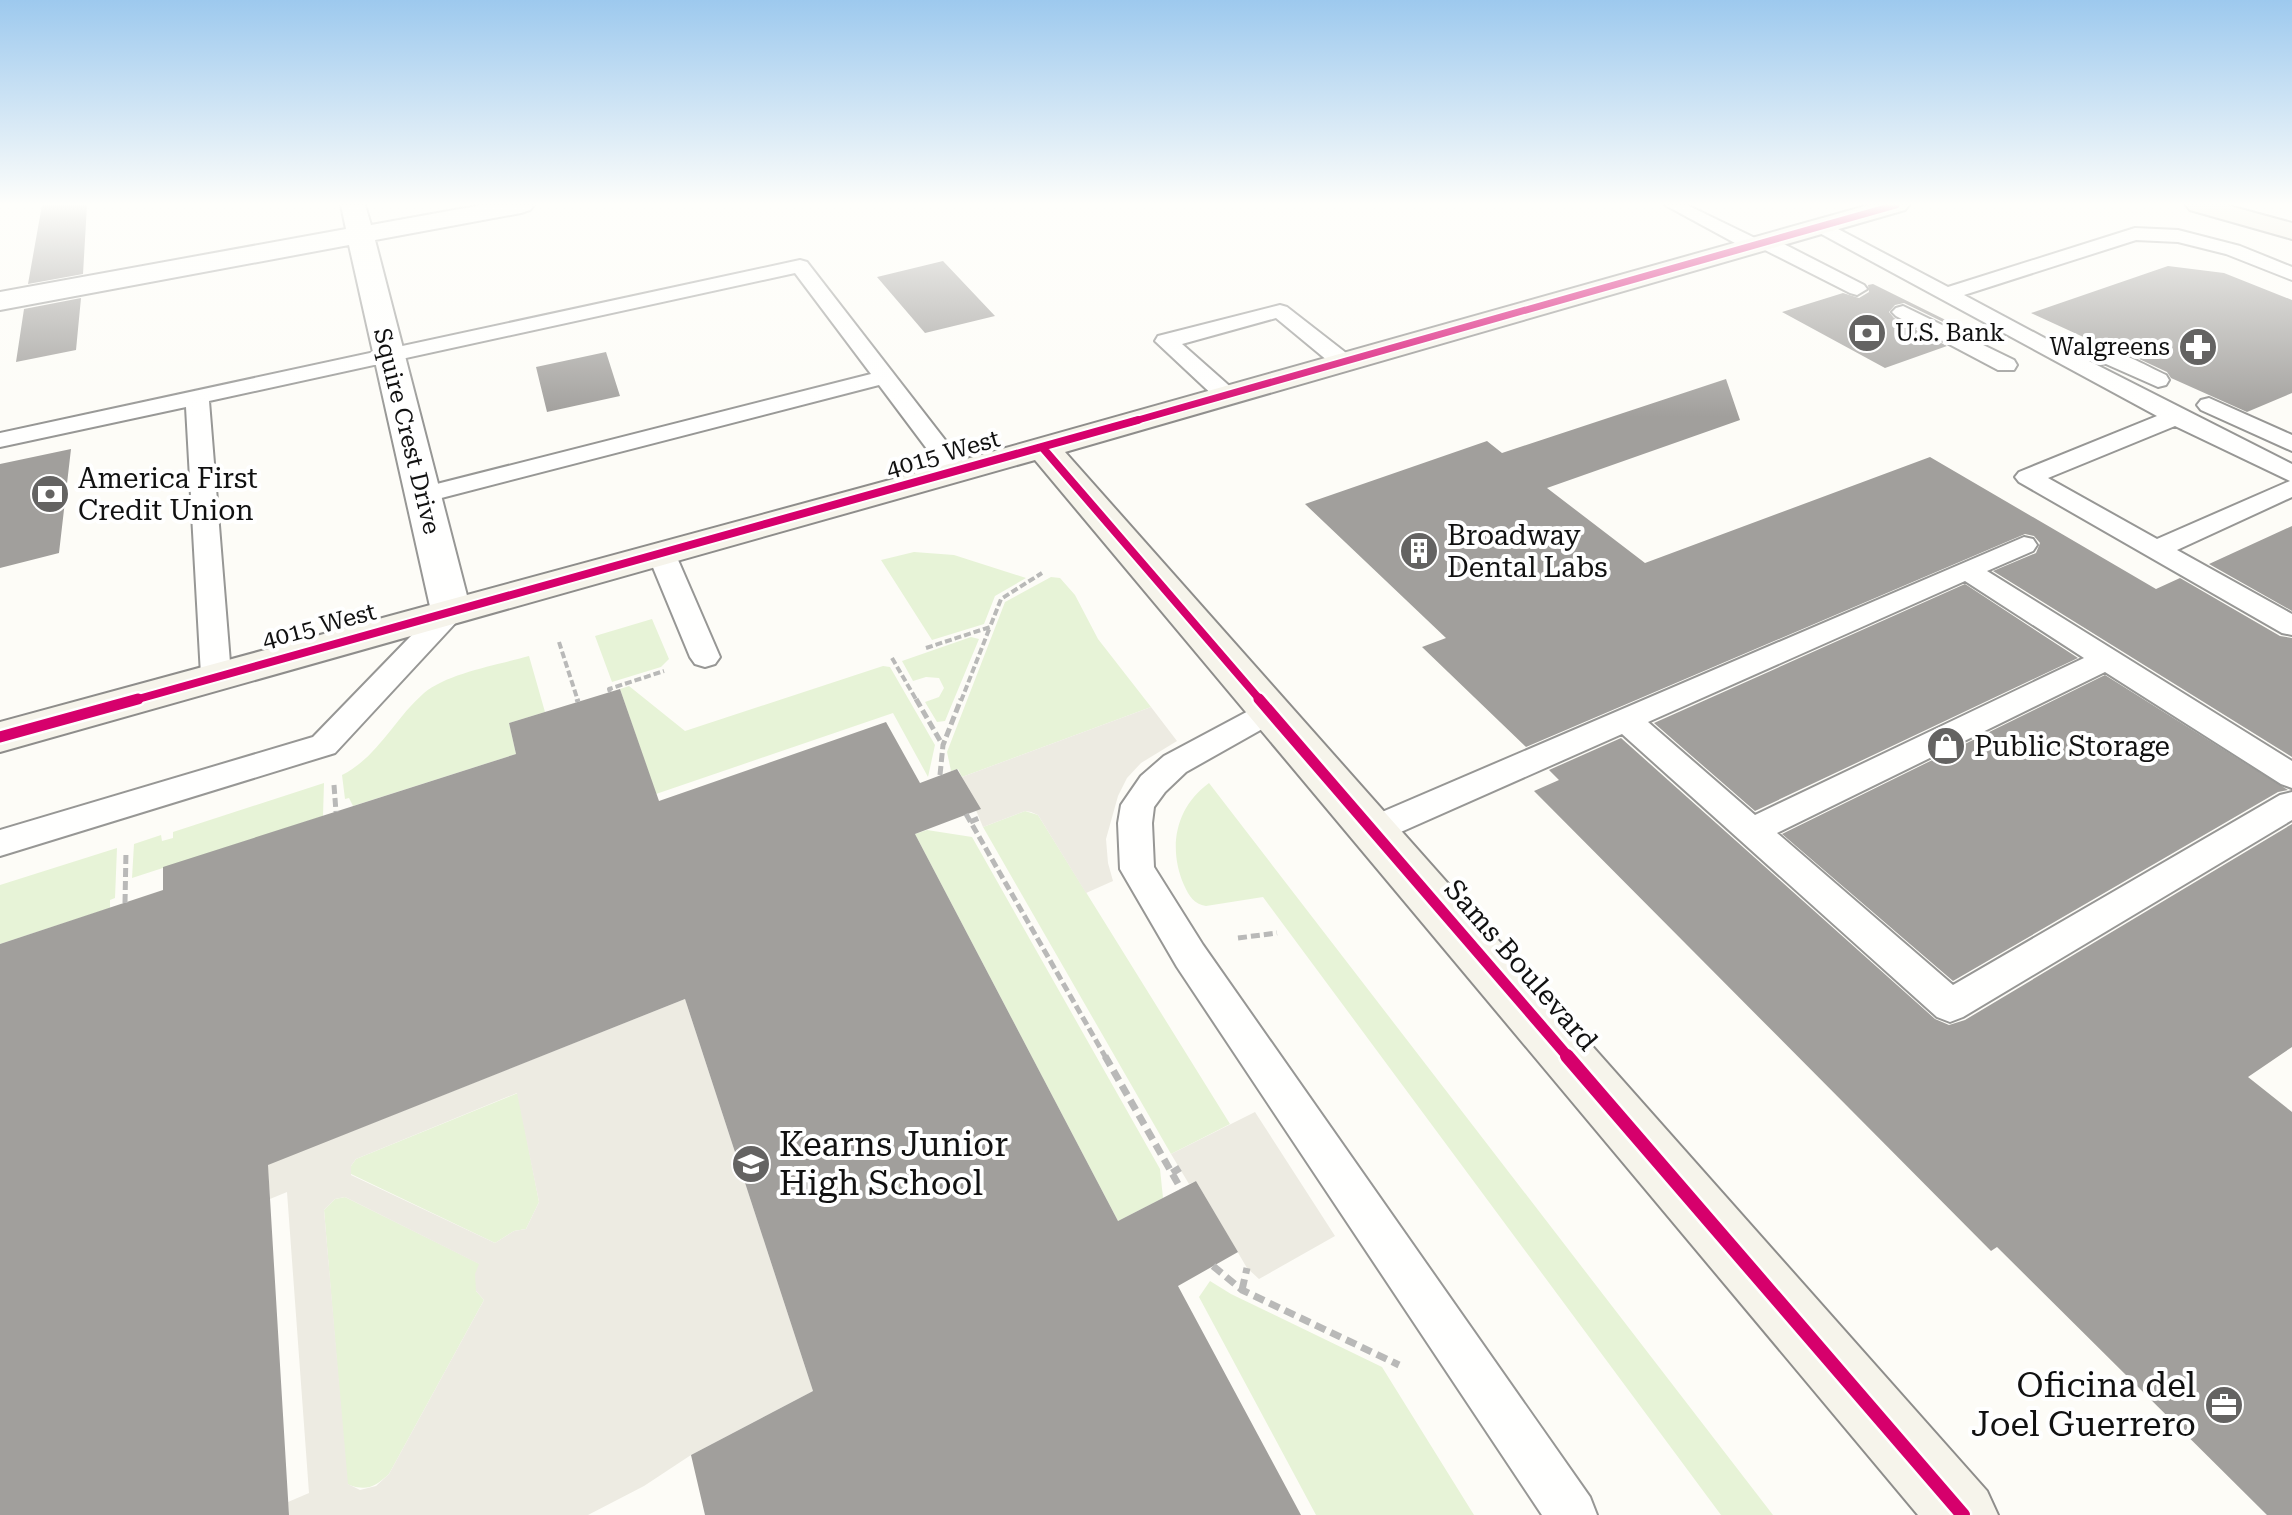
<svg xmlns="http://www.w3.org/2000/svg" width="2292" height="1515" font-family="'Roboto Serif',serif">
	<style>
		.green { fill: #e7f3d7 }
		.plaza { fill: #edebe2; fill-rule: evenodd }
		.building { fill: #a19f9c }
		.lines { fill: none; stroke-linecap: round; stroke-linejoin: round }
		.lane-casing { stroke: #979795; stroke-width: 4 }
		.street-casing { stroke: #979795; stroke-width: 4 }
		.secondary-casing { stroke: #8e8d8b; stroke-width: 4 }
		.primary-casing { stroke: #858482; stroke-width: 4 }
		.path-far2 { stroke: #b9b9b8; stroke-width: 4; stroke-dasharray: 7 3; stroke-linecap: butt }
		.path-far1 { stroke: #b9b9b8; stroke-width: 5; stroke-dasharray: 9 4; stroke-linecap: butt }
		.path { stroke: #b9b9b8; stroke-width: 7; stroke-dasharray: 11 6; stroke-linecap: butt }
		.lane { fill: #fffffe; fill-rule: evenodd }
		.street { fill: #fffffe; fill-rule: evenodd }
		.secondary { fill: #f6f4eb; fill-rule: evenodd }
		.primary { fill: #ede9dc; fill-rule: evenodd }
		.cycleway-far3-casing { stroke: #fff; stroke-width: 10 }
		.cycleway-far2-casing { stroke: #fff; stroke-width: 12 }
		.cycleway-far1-casing { stroke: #fff; stroke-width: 16 }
		.cycleway-casing { stroke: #fff; stroke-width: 19 }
		.cycleway-far3 { stroke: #d6006c; stroke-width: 7 }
		.cycleway-far2 { stroke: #d6006c; stroke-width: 8 }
		.cycleway-far1 { stroke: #d6006c; stroke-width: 11 }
		.cycleway { stroke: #d6006c; stroke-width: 14 }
		.labels { text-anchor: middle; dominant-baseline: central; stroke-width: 8; stroke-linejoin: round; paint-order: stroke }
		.far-poi-label { font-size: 24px; fill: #111; stroke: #fff; text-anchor: start }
		.far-street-label { font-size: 24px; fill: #111; stroke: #fff }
		.poi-label { font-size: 28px; fill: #111; stroke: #fff; text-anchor: start }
		.street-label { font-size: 28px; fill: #111; stroke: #fff }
		.near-poi-label { font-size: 34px; fill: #111; stroke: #fff; text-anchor: start }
	</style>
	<rect width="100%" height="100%" fill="#fdfcf7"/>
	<path class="green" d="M914,552L954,555L1026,578L995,596L984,624L932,640L881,560Z
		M1051,577L1060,578L1075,595L1098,639L1151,707L962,777L958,769L951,771L947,752L1005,602Z
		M652,619L669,659L661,667L612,682L595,636Z
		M971,637L979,639L945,721L937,722L925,702L939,697L944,688L939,678L926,677L913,681L902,661Z
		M529,656L545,712L509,723L516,754L353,806L349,798L345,799L342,775C378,757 394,719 424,693C448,673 498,665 529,656Z
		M883,666L890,667L935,745L928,777L893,713L656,794L620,689L629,686L685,731Z
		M324,783L323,816L132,878L134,844L161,835L162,841L173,838V832Z
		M1209,783L1773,1515H1721L1263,897L1206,906C1194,904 1189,896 1184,885C1168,848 1175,808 1209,783Z
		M1025,811L1038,815L1230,1124L1171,1154L983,827Z
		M927,830L972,837L1160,1169L1163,1198L1118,1221L915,834Z
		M117,848L115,898L110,900V908L0,944V885Z
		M518,1093L539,1202L526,1229L514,1231L495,1243L351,1174V1166L356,1159Z
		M345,1197L480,1264L476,1291L484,1300L389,1474C375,1487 366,1492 347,1484L324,1210L335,1199Z
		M1210,1281L1231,1294L1382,1367L1474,1515H1316L1199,1297Z"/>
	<path class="plaza" d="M1151,707L1177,741L1141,763L1127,778L1118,796L1106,839L1108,863L1113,881L1086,893L1038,815L1031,812L1025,811L983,827L962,777Z
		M685,999L813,1391L691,1455L644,1486L588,1515H289L288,1502L309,1493L287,1192L270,1199L265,1122L327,1141ZM517,1093L539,1202L526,1229L514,1231L495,1243L351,1175V1166L356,1159ZM345,1197L479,1264L475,1274L476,1291L484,1300L389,1474L376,1486L360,1490L348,1484L324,1210L335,1199Z
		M1255,1112L1335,1236L1259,1279L1247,1268L1196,1181L1189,1184L1171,1154Z"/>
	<path class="building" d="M42,205H87L83,274L28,284Z
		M943,261L995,316L925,333L877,277Z
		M2168,266L2224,273L2292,300V393L2247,412L2171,378L2167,372L2137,358L2103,346L2031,313Z
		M1873,284L1978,336L1974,337L1904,303L1895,305L1889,312L1894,318L1947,346L1885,368L1782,312L1843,293L1859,298L1869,292L1868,285Z
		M81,298L76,350L16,362L24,309Z
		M606,352L620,396L547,412L536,367Z
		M1726,379L1740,420L1547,488L1645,563L1930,457L2156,589L2180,578L2280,636L2292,638V757L1993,571L2036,553L2040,543L2034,536L2025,534L1526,747L1422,647L1446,638L1305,504L1487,441L1502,453Z
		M71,449L59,553L0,568V464Z
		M2292,526V611L2209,564Z
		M1965,584L2078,658L1755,811L1654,723Z
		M2105,675L2288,790L2278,792L1953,981L1782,834Z
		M620,689L659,801L886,722L920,783L957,769L981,809L915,834L1118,1221L1196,1181L1238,1252L1178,1286L1301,1515H705L691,1455L813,1391L685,999L268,1165L289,1515H0V944L163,890V867L516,754L509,723Z
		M1621,738L1935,1019L1949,1025L1965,1020L2292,824V1047L2248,1077L2292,1112V1515H2267L1997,1247L1991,1251L1534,791L1559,780L1549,770Z"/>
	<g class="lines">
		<defs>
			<path id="lane" d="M1665,205H1687L1757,239L1765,236L1772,238L1864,285L1867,289L1857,295L1850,293L1761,248L1753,251L1746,249Z
				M1821,220L1948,287L2135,228L2178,230L2240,246L2292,267V280L2226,254L2178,242L2136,240L1964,295L2080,357L2082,350C2111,343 2141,364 2166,375L2169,380L2166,385L2158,387L2106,364L2089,361L2292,464V497L2177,550L2292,614V635L2282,633L2019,482L2015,477L2019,472L2157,416L1814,230L1811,226L1814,222ZM2175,426L2290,481L2157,539L2048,478Z
				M800,260L807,262L966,467L970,472L966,477H948L879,385L422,503L413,500L409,495L413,490L871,374L795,273L209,401L231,675L227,682L216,685L205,682L201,675L186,407L0,447V433Z
				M1280,305L1287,307L1350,356L1353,361L1350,366H1334L1276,318L1182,344L1234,390L1238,395L1234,400H1218L1155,341L1158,336Z
				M1903,306L2014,360L2017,365L2014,370H1998L1896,316L1892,312L1896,308Z
				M2209,398L2292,435V451L2201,410L2197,405L2201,400Z
				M2024,537L2033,539L2037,545L2033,551L1987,571L2292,761V788L2281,784L2105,672L1777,833L1953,985L2280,795L2292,792V820L1963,1017L1950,1022L1937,1017L1622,734L1385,839L1373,843L1361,839L1356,830L1361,821ZM1965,581L2084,658L1755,815L1648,722Z
				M661,545L671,547L675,553L720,657L715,664L705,667L695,664L690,657L647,553L651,547Z
				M451,602L461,605L465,611L461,617L335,753L0,856V830L313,737L441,605Z
				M1269,700L1280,703L1284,711L1280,719L1186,772L1165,792L1154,807L1152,823L1154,867L1203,945L1590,1497L1597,1515H1542L1177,967L1120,869L1118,823L1121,805L1141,776L1164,756Z"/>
			<path id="street" d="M341,205H365L371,225L482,205H534L530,210L521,213L375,240L471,611L465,620L451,624L437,620L431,611L349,245L0,310V292L346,229Z"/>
			<path id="secondary" d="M1869,205H1909L1905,210L1065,452L1987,1491L1998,1515H1918L1035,460L0,752V722L945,465Z"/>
			<path id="primary" d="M2186,205H2226L2292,223V239L2190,210Z"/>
		</defs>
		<use href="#lane" class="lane-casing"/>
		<use href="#street" class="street-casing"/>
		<use href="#secondary" class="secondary-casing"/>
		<use href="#primary" class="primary-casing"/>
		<path class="path-far2" d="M559,642L578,701
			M926,648L990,627L1001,599L1042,573
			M892,658L917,701
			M610,692L609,689L664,671
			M961,701L990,627"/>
		<path class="path-far1" d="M577,699L578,702
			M916,699L942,744
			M940,775L943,745L961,699
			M334,785L336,812
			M966,814L1106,1058
			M970,822L979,818
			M125,903L126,851
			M1238,938L1277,933"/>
		<path class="path" d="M1105,1056L1181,1189
			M1172,1173L1180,1168
			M1213,1266L1242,1290L1399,1365
			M1242,1290L1247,1268"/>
		<use href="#lane" class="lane"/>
		<use href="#street" class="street"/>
		<use href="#secondary" class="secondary"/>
		<use href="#primary" class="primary"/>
		<defs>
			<path id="cycleway-far3" d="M1131,422L1896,205"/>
			<path id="cycleway-far2" d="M1042,447L1261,701
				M131,701L1138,420"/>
			<path id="cycleway-far1" d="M1259,699L1569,1058
				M0,737L138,699"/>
			<path id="cycleway" d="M1567,1056L1963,1515"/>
		</defs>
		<use href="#cycleway-far3" class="cycleway-far3-casing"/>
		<use href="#cycleway-far2" class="cycleway-far2-casing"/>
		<use href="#cycleway-far1" class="cycleway-far1-casing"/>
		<use href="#cycleway" class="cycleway-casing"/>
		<use href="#cycleway-far3" class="cycleway-far3"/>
		<use href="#cycleway-far2" class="cycleway-far2"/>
		<use href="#cycleway-far1" class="cycleway-far1"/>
		<use href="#cycleway" class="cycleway"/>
	</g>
	<linearGradient id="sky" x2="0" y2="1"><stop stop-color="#9dc9ee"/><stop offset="0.49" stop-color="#fefefb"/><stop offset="1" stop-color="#fefefb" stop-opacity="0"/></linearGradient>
	<rect width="2292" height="417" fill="url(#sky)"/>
	<defs>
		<symbol id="bank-disc" viewBox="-11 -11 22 22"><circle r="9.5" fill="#646362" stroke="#fff"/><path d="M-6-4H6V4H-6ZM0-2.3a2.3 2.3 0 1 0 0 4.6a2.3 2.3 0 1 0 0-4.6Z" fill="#fff"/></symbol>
		<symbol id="pharmacy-disc" viewBox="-11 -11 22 22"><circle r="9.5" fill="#646362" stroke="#fff"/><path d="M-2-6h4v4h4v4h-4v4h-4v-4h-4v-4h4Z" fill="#fff"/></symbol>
		<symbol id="building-disc" viewBox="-11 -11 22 22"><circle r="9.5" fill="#646362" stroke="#fff"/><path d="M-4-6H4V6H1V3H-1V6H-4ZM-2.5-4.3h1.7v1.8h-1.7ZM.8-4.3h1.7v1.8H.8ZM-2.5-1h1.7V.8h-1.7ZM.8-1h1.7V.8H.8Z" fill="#fff"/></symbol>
		<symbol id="shop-disc" viewBox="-11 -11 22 22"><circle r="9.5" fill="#646362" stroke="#fff"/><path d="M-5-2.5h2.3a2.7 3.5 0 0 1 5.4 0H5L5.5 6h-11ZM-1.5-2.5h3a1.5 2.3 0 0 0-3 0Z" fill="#fff"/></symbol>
		<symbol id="school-disc" viewBox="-11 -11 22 22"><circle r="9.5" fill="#646362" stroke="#fff"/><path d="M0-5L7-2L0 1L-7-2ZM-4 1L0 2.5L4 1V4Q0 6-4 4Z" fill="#fff"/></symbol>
		<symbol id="office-disc" viewBox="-11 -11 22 22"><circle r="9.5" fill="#646362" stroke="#fff"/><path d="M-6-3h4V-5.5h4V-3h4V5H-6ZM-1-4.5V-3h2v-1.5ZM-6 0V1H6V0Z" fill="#fff"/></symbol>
	</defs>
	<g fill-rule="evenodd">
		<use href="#bank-disc" x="1845" y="311" width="44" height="44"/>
		<use href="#pharmacy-disc" x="2176" y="325" width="44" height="44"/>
		<use href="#bank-disc" x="28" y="472" width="44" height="44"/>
		<use href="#building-disc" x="1397" y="529" width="44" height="44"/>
		<use href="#shop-disc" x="1924" y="724" width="44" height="44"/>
		<use href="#school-disc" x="729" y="1142" width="44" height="44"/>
		<use href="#office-disc" x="2202" y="1383" width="44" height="44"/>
	</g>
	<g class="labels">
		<g class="far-poi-label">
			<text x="1895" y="333">U.S. Bank</text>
			<text x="2170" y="347" text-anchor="end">Walgreens</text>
		</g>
		<g class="far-street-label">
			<text transform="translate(407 431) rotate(76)">Squire Crest Drive</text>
			<text transform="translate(943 454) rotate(-16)">4015 West</text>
			<text transform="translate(319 626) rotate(-15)">4015 West</text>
		</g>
		<g class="poi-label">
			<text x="78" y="478">America First<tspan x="78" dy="32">Credit Union</tspan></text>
			<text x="1447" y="535">Broadway<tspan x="1447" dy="32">Dental Labs</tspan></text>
			<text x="1974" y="746">Public Storage</text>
		</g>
		<g class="street-label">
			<text transform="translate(1521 965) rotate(49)">Sams Boulevard</text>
		</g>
		<g class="near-poi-label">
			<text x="779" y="1144">Kearns Junior<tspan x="779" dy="39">High School</tspan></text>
			<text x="2196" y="1385" text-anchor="end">Oficina del<tspan x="2196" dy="39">Joel Guerrero</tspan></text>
		</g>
	</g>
</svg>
